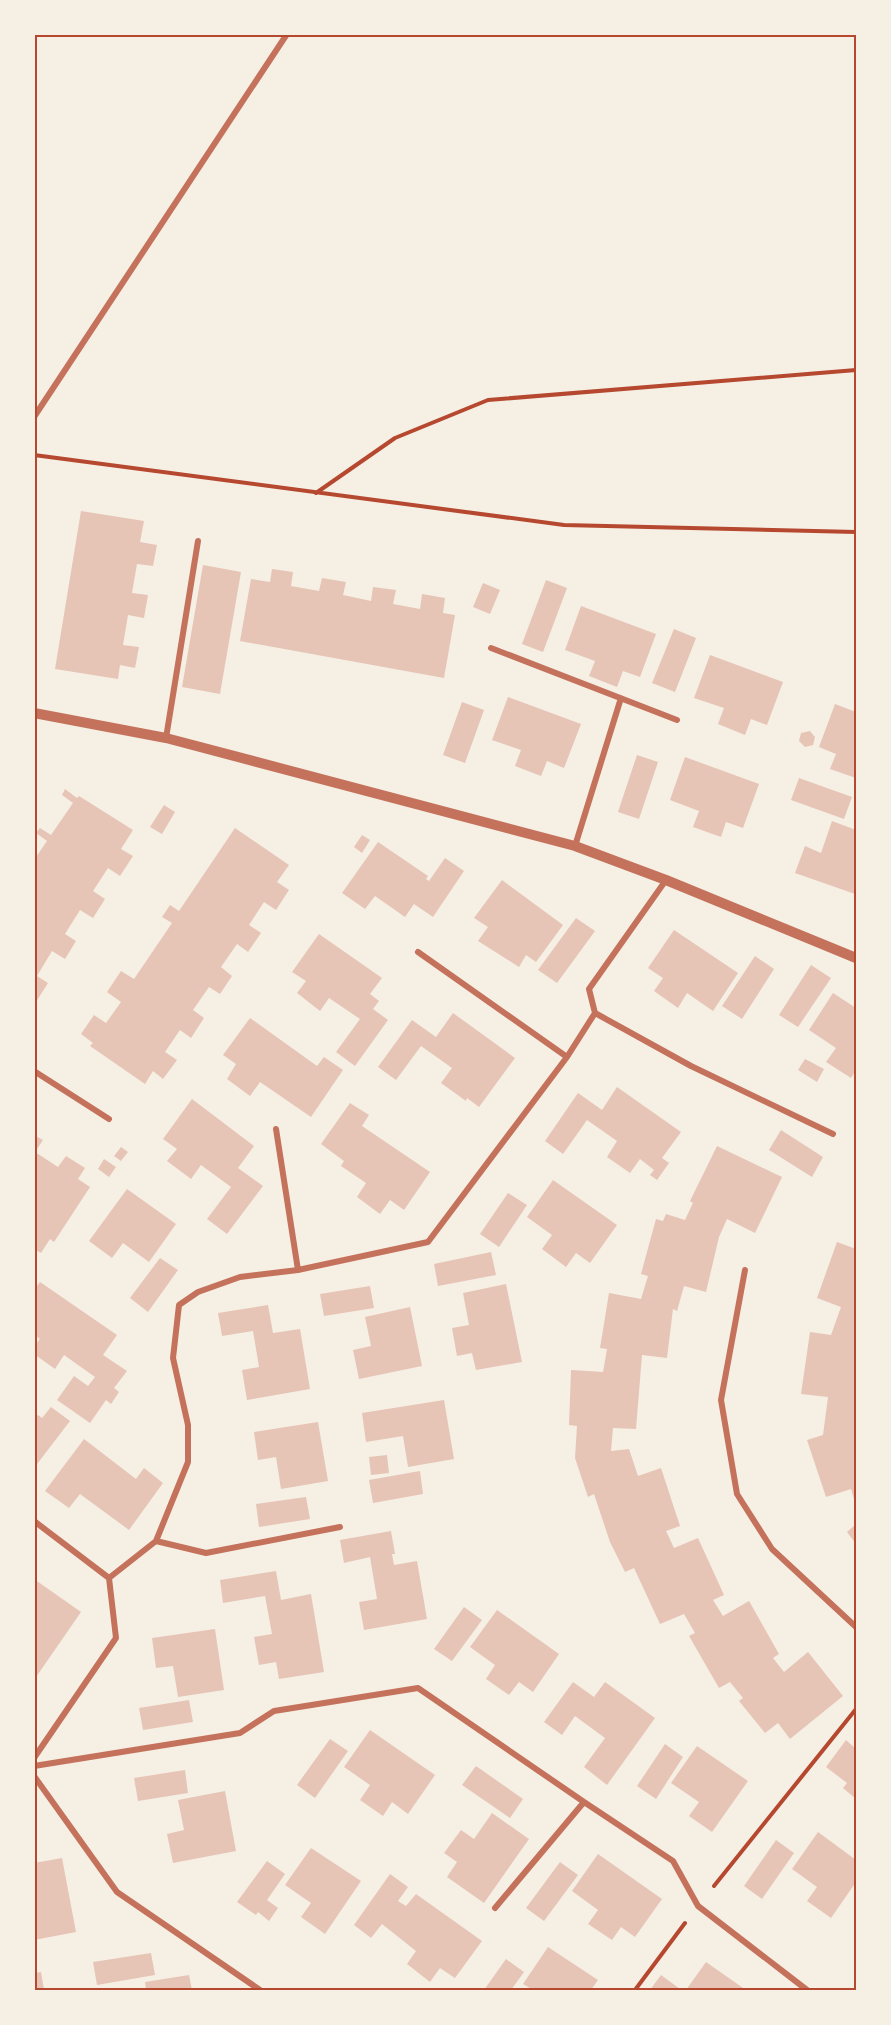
<svg xmlns="http://www.w3.org/2000/svg" width="891" height="2025" font-family="'Times New Roman',serif">
	<style>
		.building { fill: #e6c5b7 }
		.lines { fill: none; stroke-linecap: round; stroke-linejoin: round }
		.path { stroke: #b5482f; stroke-width: 4 }
		.minor { stroke: #c5725c; stroke-width: 6 }
		.tertiary { stroke: #c5725c; stroke-width: 10 }
		.neatline { fill: none; stroke: #b5482f; stroke-width: 2 }
	</style>
	<rect width="100%" height="100%" fill="#f6efe4"/>
	<path class="building" d="M81,511L144,521L140,542L157,545L153,566L137,564L132,593L148,595L144,618L128,615L123,645L139,647L135,668L120,665L118,679L55,669Z
		M203,565L241,572L220,694L182,687Z
		M272,569L293,572L291,586L319,591L322,578L346,582L343,595L371,601L373,587L396,590L393,604L420,609L422,594L445,598L443,613L455,615L444,678L240,641L251,579L270,582Z
		M546,580L567,588L543,652L522,644Z
		M483,583L500,590L490,614L473,607Z
		M581,606L656,634L640,677L623,671L617,687L589,676L595,661L565,650Z
		M674,629L696,638L675,692L652,683Z
		M710,655L783,682L767,725L751,719L745,735L718,724L724,708L694,698Z
		M508,697L581,724L564,768L547,761L541,776L515,766L521,750L492,740Z
		M462,702L484,710L465,763L443,755Z
		M835,704L856,712V778L830,769L836,754L819,747Z
		M810,731L815,737L813,745L805,747L799,741L801,733Z
		M637,755L658,762L639,819L618,812Z
		M685,757L759,784L743,828L726,822L721,837L693,827L699,811L670,800Z
		M799,778L852,797L844,819L791,800Z
		M65,789L77,798L79,796L133,830L121,849L133,856L120,876L108,868L93,891L105,899L93,918L80,910L65,934L76,941L65,959L52,951L37,976L48,983L36,1002L34,860L47,841L36,833L40,828L51,835L73,803L62,795Z
		M164,805L175,812L162,834L150,827Z
		M832,821L856,830V889L855,894L795,873L805,846L821,853Z
		M235,828L289,865L277,882L289,890L276,910L264,902L249,925L261,933L248,952L237,944L221,967L232,976L220,994L209,987L193,1010L204,1018L191,1038L180,1030L165,1052L177,1060L163,1079L153,1071L145,1084L90,1046L93,1043L81,1034L94,1015L106,1023L121,1002L107,992L121,971L134,979L172,923L162,917L170,905L179,911Z
		M362,835L370,840L362,853L354,847Z
		M378,842L428,876L426,879L429,881L445,858L464,871L433,917L414,904L405,917L375,896L365,909L342,893Z
		M502,880L563,925L536,962L526,955L519,967L478,941L488,927L474,918Z
		M576,918L595,931L557,983L538,970Z
		M674,930L738,973L713,1011L687,993L678,1008L654,991L663,978L648,968Z
		M319,934L382,978L370,994L379,1001L373,1009L388,1020L355,1066L336,1052L360,1019L329,998L320,1011L297,993L306,981L292,972Z
		M755,956L774,969L742,1019L722,1006Z
		M811,965L831,978L798,1027L779,1015Z
		M833,993L856,1008V1070L851,1078L826,1062L836,1048L809,1030Z
		M453,1013L515,1058L479,1107L467,1098L466,1101L441,1083L452,1068L421,1046L396,1080L378,1067L412,1020L436,1037Z
		M250,1018L317,1066L324,1057L343,1070L311,1117L260,1082L250,1096L227,1079L236,1064L223,1055Z
		M805,1059L824,1069L817,1082L798,1070Z
		M617,1087L681,1132L662,1158L669,1163L657,1180L650,1175L654,1170L640,1159L630,1173L607,1157L617,1141L587,1120L563,1154L545,1141L578,1093L602,1110Z
		M192,1099L254,1146L238,1168L263,1186L227,1234L207,1219L231,1187L201,1165L191,1179L167,1161L177,1149L163,1139Z
		M350,1103L369,1115L362,1126L430,1172L404,1210L390,1200L380,1214L357,1197L366,1183L341,1166L344,1161L321,1144Z
		M781,1130L823,1157L812,1177L769,1150Z
		M34,1135L43,1140L35,1152L58,1167L66,1156L85,1168L78,1179L90,1187L54,1242L50,1239L41,1253L34,1249Z
		M717,1146L782,1177L755,1233L727,1219L719,1237L706,1292L684,1286L677,1311L673,1309L667,1358L642,1355L636,1429L613,1428L611,1451L629,1449L638,1476L661,1468L680,1526L666,1531L674,1548L698,1538L724,1595L713,1600L723,1616L749,1601L779,1654L773,1658L784,1672L808,1652L843,1696L790,1739L778,1723L765,1733L739,1701L743,1698L730,1682L719,1688L689,1636L695,1633L684,1614L660,1624L634,1568L625,1572L610,1542L594,1494L588,1497L575,1458L577,1426L569,1425L571,1370L603,1372L607,1349L600,1348L609,1293L641,1299L648,1276L641,1274L656,1219L663,1221L666,1214L685,1220L693,1203L690,1201Z
		M121,1147L128,1152L121,1161L114,1156Z
		M104,1159L116,1167L109,1177L98,1169Z
		M553,1180L617,1225L590,1263L576,1253L566,1267L542,1249L552,1235L527,1217Z
		M127,1189L176,1224L149,1262L123,1243L112,1258L89,1241Z
		M508,1193L527,1205L499,1247L480,1234Z
		M837,1242L856,1249V1506L851,1489L826,1497L807,1440L823,1435L828,1397L801,1394L810,1332L831,1335L841,1307L817,1298Z
		M491,1252L496,1275L438,1286L434,1264Z
		M160,1258L178,1270L148,1312L130,1298Z
		M40,1282L117,1335L103,1355L127,1371L114,1388L119,1392L111,1404L106,1400L90,1423L57,1400L74,1376L88,1386L95,1377L64,1355L55,1369L34,1354V1346L40,1339L34,1334V1290Z
		M506,1284L522,1362L476,1370L472,1353L457,1356L452,1328L469,1325L463,1293Z
		M370,1286L374,1308L324,1316L320,1294Z
		M268,1305L273,1333L300,1329L310,1389L247,1400L242,1370L259,1367L253,1331L222,1336L218,1313Z
		M410,1307L422,1366L359,1379L353,1350L371,1346L365,1317Z
		M444,1400L454,1459L408,1467L403,1436L366,1442L362,1413Z
		M51,1407L70,1421L34,1468V1416L36,1417L38,1415L42,1418Z
		M318,1422L328,1481L281,1489L276,1457L258,1460L254,1432Z
		M84,1439L136,1479L144,1468L163,1483L129,1530L80,1494L69,1508L45,1491Z
		M387,1455L389,1473L371,1475L369,1457Z
		M420,1471L423,1494L373,1503L369,1480Z
		M306,1497L310,1519L259,1527L256,1504Z
		M856,1524V1544L847,1532Z
		M391,1531L395,1554H392L394,1565L417,1561L427,1619L364,1630L359,1602L377,1599L370,1557L344,1563L340,1540Z
		M276,1571L281,1600L311,1594L324,1672L279,1679L276,1662L259,1665L254,1637L272,1634L265,1596L223,1603L220,1580Z
		M34,1579L81,1612L34,1680Z
		M464,1607L482,1620L452,1661L434,1649Z
		M497,1610L559,1654L533,1692L519,1682L509,1695L486,1679L495,1665L470,1647Z
		M215,1629L224,1690L178,1697L173,1666L156,1668L152,1638Z
		M573,1682L594,1697L605,1682L655,1718L607,1785L584,1767L605,1738L575,1716L562,1735L544,1722Z
		M189,1700L193,1722L143,1730L139,1708Z
		M370,1730L435,1775L408,1814L392,1802L383,1816L360,1800L370,1785L344,1767Z
		M330,1739L348,1751L315,1798L297,1785Z
		M846,1740L856,1749V1799L843,1788L847,1783L826,1767Z
		M665,1744L683,1757L656,1799L637,1786Z
		M697,1746L748,1781L712,1832L689,1816L699,1802L671,1783Z
		M476,1766L523,1799L510,1818L462,1785Z
		M185,1770L188,1793L138,1801L134,1778Z
		M225,1791L236,1851L173,1863L167,1834L184,1830L178,1800Z
		M492,1813L529,1839L484,1903L447,1877L457,1862L444,1853L461,1830L474,1839Z
		M818,1832L856,1860V1882L831,1918L807,1901L817,1887L792,1869Z
		M776,1840L794,1853L762,1899L744,1886Z
		M311,1848L361,1881L325,1934L301,1917L311,1903L285,1885Z
		M598,1854L662,1899L635,1937L621,1927L612,1940L588,1924L598,1910L572,1891Z
		M62,1858L76,1932L34,1940V1863Z
		M267,1861L285,1874L267,1900L278,1908L269,1921L258,1912L256,1915L237,1902Z
		M560,1862L578,1875L544,1921L526,1908Z
		M390,1874L408,1887L398,1901L406,1906L416,1894L482,1941L455,1978L440,1968L430,1982L407,1964L416,1951L382,1924L371,1938L354,1925Z
		M548,1947L598,1980L591,1990H533L523,1984Z
		M151,1953L155,1975L97,1985L93,1962Z
		M506,1959L524,1972L511,1990H484Z
		M706,1962L746,1990H686Z
		M41,1972L44,1990H34V1973Z
		M189,1975L192,1990H146L145,1982Z
		M661,1975L680,1989L679,1990H650Z"/>
	<g class="lines">
		<path class="path" d="M34,455L564,525L856,532
			M316,493L395,438L488,400L856,370
			M714,1886L856,1709
			M635,1990L685,1923"/>
		<path class="minor" d="M34,417L287,34
			M491,648L677,720
			M166,738L198,541
			M575,846L621,698
			M418,952L567,1057
			M595,1013L691,1066L833,1134
			M34,1071L109,1119
			M276,1129L298,1270
			M745,1270L721,1400L737,1494L772,1549L856,1627
			M34,1521L109,1578
			M156,1541L206,1553L340,1527
			M34,1758L116,1638L109,1578L156,1541L188,1462V1425L173,1358L179,1305L198,1292L240,1277L298,1270L428,1242L567,1057L595,1013L589,989L666,880
			M34,1766L240,1733L274,1711L418,1688L584,1802L673,1861L698,1906L807,1990
			M34,1776L117,1892L260,1990
			M495,1908L584,1802"/>
		<path class="tertiary" d="M34,713L166,738L575,846L666,880L856,958"/>
	</g>
	<rect width="891" height="2025" fill="none" stroke="#f6efe4" stroke-width="72"/>
	<rect x="36" y="36" width="819" height="1953" class="neatline"/>
</svg>
